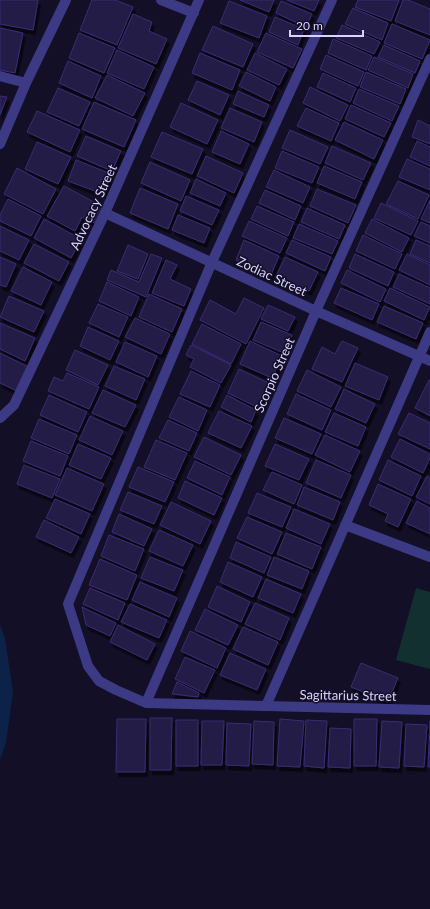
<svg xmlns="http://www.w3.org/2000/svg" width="430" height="909" font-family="Lato,sans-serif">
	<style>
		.green { fill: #12302f }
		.water { fill: #0c2248 }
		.building { fill: #241b47; stroke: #3b2d73; filter: url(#shadow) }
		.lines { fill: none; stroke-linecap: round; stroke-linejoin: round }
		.minor { stroke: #3d3a85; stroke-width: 10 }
		.labels { text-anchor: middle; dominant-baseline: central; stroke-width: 3; stroke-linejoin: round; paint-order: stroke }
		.street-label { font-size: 13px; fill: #d9d4ff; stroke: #130f26 }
	</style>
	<defs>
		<filter id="shadow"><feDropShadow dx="2.5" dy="4.5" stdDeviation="0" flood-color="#0009"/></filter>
	</defs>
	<rect width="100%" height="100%" fill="#130f26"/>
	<path class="green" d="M416,588L430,592V669L396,660Z"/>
	<path class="water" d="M0,625L5,639L13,692L6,743L0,760Z"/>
	<path class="building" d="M0,0H38L33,30L0,24Z
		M92,0H115L133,7L117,45L80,30Z
		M240,0H274L269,12Z
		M287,0H319L314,11Z
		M358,0H399L391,21L355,7Z
		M403,0H408L430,9V35L395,21Z
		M229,1L267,16L259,38L220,23Z
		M281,1L312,14L306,27L276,13Z
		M353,8L388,23L382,40L345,24Z
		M133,14L152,22L149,31L167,39L156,64L118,48Z
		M275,17L304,29L298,45L269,32Z
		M392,24L430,40L422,59L384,43Z
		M342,25L380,42L374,54L336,38Z
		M213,26L253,44L243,67L202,50Z
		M0,28L23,33L15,73L0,70Z
		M79,33L115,48L104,73L69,58Z
		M266,33L302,49L293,68L257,52Z
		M333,39L372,56L366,70L328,53Z
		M384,45L420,61L415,73L378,57Z
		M117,50L154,67L144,89L107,73Z
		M200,53L240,70L232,90L192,73Z
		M255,53L287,69L279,85L247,70Z
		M326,55L364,72L358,86L320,69Z
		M374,57L413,74L408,88L368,70Z
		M68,61L101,76L92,98L59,83Z
		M246,72L276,87L270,101L239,86Z
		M366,72L406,89L400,104L360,87Z
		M323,73L356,88L350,102L317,87Z
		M107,75L145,93L133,116L95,98Z
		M197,81L229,95L220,115L188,100Z
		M310,87L348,105L340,121L303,103Z
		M58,88L90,102L79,126L47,112Z
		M359,89L399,106L392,121L353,103Z
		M238,91L269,105L264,117L233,104Z
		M0,96L7,97L0,115Z
		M94,102L136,120L124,147L82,129Z
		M181,103L218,120L207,144L170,127Z
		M351,105L391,123L384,137L345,119Z
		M230,108L262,122L254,142L221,128Z
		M306,108L339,123L331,141L297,126Z
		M37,111L80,130L70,152L27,132Z
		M418,120L430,126V144L412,137Z
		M344,122L383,140L374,159L335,140Z
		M290,130L328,147L320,164L282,148Z
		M221,131L249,144L240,164L212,152Z
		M162,132L203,149L192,174L151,157Z
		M86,136L121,151L112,171L77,156Z
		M417,141L430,147V166L410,157Z
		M37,142L71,157L58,184L25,169Z
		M332,146L371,163L363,180L325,163Z
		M282,151L319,167L312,183L275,168Z
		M206,156L243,173L234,193L197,176Z
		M407,159L430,169V190L399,177Z
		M76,160L111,174L103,194L68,181Z
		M150,162L190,180L181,201L141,183Z
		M324,166L362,182L355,199L317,183Z
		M17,168L56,189L43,214L4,194Z
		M274,170L310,187L303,203L266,187Z
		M196,179L226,193L220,206L190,193Z
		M398,181L429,195L418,219L386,204Z
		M64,186L105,208L97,224L82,217L75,231L47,216Z
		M140,188L178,204L168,229L130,213Z
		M317,189L356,205L348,223L310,206Z
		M265,190L301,206L295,220L259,203Z
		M186,196L219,210L212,225L180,211Z
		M8,199L41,216L31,236L0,221V215Z
		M430,200V223L421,219Z
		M381,203L418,221L411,235L374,218Z
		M257,206L294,222L288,236L251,219Z
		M307,208L345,225L339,239L301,222Z
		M178,215L210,228L204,243L172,230Z
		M44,219L81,239L71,258L34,238Z
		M372,219L409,238L402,252L365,233Z
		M249,221L287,238L280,253L242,236Z
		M421,222L430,226V243L414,236Z
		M299,224L338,241L332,254L293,238Z
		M0,226L29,240L19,260L0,251Z
		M363,235L402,254L395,269L356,251Z
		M244,240L279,256L271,275L236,260Z
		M292,240L331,257L325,271L286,253Z
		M416,240L430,246V263L410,254Z
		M34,244L69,262L59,281L24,263Z
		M128,245L148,254L138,279L117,271Z
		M151,254L162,258L146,297L107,280L111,270L139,282Z
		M355,254L394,272L388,286L349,268Z
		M407,254L430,265V285L399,270Z
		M0,257L16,264L6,287L0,285Z
		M285,257L318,272L309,291L276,276Z
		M166,260L177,265L170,279L191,289L184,306L152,293Z
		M23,267L52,282L41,305L11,291Z
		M347,270L386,289L380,302L341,283Z
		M399,274L430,288V304L393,287Z
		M107,282L139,297L131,316L99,301Z
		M341,288L379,304L372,320L334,303Z
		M390,288L430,307L424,320L384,301Z
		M149,294L182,309L172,332L139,317Z
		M9,296L44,311L34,332L0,317Z
		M244,298L264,308L246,344L200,320L210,300L236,314Z
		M98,304L128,317L119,337L89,323Z
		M268,305L295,317L288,331L261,319Z
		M384,306L423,323L416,339L377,322Z
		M135,318L170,334L161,354L125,337Z
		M261,322L292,335L284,353L253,340Z
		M0,323L35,338L25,361L0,349Z
		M202,324L241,344L231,364L192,344Z
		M88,327L119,341L110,360L80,346Z
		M250,341L282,356L272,378L240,364Z
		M342,341L358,348L342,382L312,369L322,347L335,354Z
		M125,342L157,356L148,377L116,362Z
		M191,345L231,365L221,383L190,367L194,359L186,355Z
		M75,350L108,365L98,385L66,370Z
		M0,353L31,368L19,392L0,383Z
		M355,363L388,377L379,400L345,386Z
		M114,366L145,379L136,400L105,386Z
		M239,369L271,384L259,408L228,393Z
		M307,370L341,387L331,407L297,391Z
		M191,371L220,385L210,407L180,394Z
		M67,373L99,387L89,409L48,391L54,377L63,381Z
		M429,380H430V416L415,408Z
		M344,389L375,404L366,423L335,409Z
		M103,390L136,405L125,427L92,413Z
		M296,394L331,410L322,430L287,414Z
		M49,395L87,412L78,432L40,415Z
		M227,395L256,410L251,422L221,407Z
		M179,397L207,410L198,431L169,417Z
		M219,411L252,426L241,448L208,433Z
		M334,413L366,427L358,446L325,432Z
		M409,413L430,423V449L398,434Z
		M90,416L123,431L112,455L79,440Z
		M284,418L321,434L312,454L275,438Z
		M39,419L77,435L69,454L31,438Z
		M168,420L197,433L189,451L159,438Z
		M325,435L360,451L350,472L315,455Z
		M204,437L241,455L231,475L194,457Z
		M400,439L430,454V458L423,473L391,457Z
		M156,440L187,453L175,480L144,467Z
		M31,441L68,456L60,476L23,461Z
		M78,444L111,458L101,479L69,465Z
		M275,444L309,459L299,480L265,466Z
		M316,460L351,475L341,498L306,483Z
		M388,460L421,476L412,496L379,480Z
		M195,461L230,477L222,495L187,478Z
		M24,465L60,479L52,498L17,484Z
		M138,467L174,482L165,502L129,487Z
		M67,468L104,484L92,511L55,495Z
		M272,472L302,485L294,504L263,490Z
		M427,476L430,478V504L416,497Z
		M185,481L222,498L214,515L178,498Z
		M378,484L411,499L398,527L385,521L388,514L369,505Z
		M304,487L340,502L333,520L297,505Z
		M128,492L162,506L154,524L120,510Z
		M257,493L291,507L282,527L248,513Z
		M55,499L90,514L81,534L46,518Z
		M417,501L430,508V534L406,523Z
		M171,502L211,521L200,544L160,525Z
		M294,509L330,524L321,544L286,528Z
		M119,514L152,529L144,546L112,532Z
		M247,517L282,532L272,554L237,538Z
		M44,520L79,537L71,553L36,537Z
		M159,530L193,545L183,566L149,551Z
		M286,533L321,547L312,569L277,554Z
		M109,535L144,549L135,571L101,556Z
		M236,542L271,557L264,573L230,558Z
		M150,557L183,570L174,591L141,578Z
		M274,557L309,571L302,589L267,575Z
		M100,559L137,575L127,600L89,585Z
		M228,562L262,577L253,597L220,582Z
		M266,579L301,594L293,613L258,598Z
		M140,582L177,598L169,617L132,600Z
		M217,586L250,602L241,622L208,607Z
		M90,588L125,603L118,620L83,604Z
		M255,603L289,618L280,640L245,624Z
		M130,604L167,620L159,638L121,622Z
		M82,607L116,623L110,636L86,625Z
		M205,609L238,625L228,645L195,630Z
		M118,625L155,644L147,660L110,642Z
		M243,627L278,642L268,665L233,649Z
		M190,631L226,648L217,668L181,651Z
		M230,653L266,669L257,690L220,675Z
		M185,657L215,670L204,693L175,679Z
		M361,663L398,678L388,702L351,687Z
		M177,682L199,693L198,697L172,694Z
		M150,718H172L171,770H150Z
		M117,719H146L145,772H116Z
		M280,719L304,721L300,767L277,766Z
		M354,719H377L376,766H354Z
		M176,720H198V766H176Z
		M306,720L327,721L324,768L304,766Z
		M202,721H224L222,765H201Z
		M254,721L274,722L273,765L252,764Z
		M382,721L402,722L399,768L379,767Z
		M430,721V767H428Z
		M227,723L251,724L249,766L226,765Z
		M406,724L427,725L424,767L404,766Z
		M330,728L351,729L350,768L328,767Z"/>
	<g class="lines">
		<path class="minor" d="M161,0L194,13
			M332,0L212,262L68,604L88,666L99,681L116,690L146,703L266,706L430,710
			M0,76L26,83
			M0,144L26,83L66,0
			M105,213L316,311L430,361
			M0,418L14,405L105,213L199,0
			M345,525L430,557
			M146,703L316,311L430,59
			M266,706L430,332"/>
	</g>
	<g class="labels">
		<g class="street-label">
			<text transform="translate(93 207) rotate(-65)">Advocacy Street</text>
			<text transform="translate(272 276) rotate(25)">Zodiac Street</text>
			<text transform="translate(274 375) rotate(-66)">Scorpio Street</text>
			<text transform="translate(348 695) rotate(1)">Sagittarius Street</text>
		</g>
	</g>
	<path d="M290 30v6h73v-6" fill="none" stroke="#d9d4ff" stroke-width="2"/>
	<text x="296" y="30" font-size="12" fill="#d9d4ff" stroke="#130f26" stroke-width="3" paint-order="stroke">20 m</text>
</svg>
